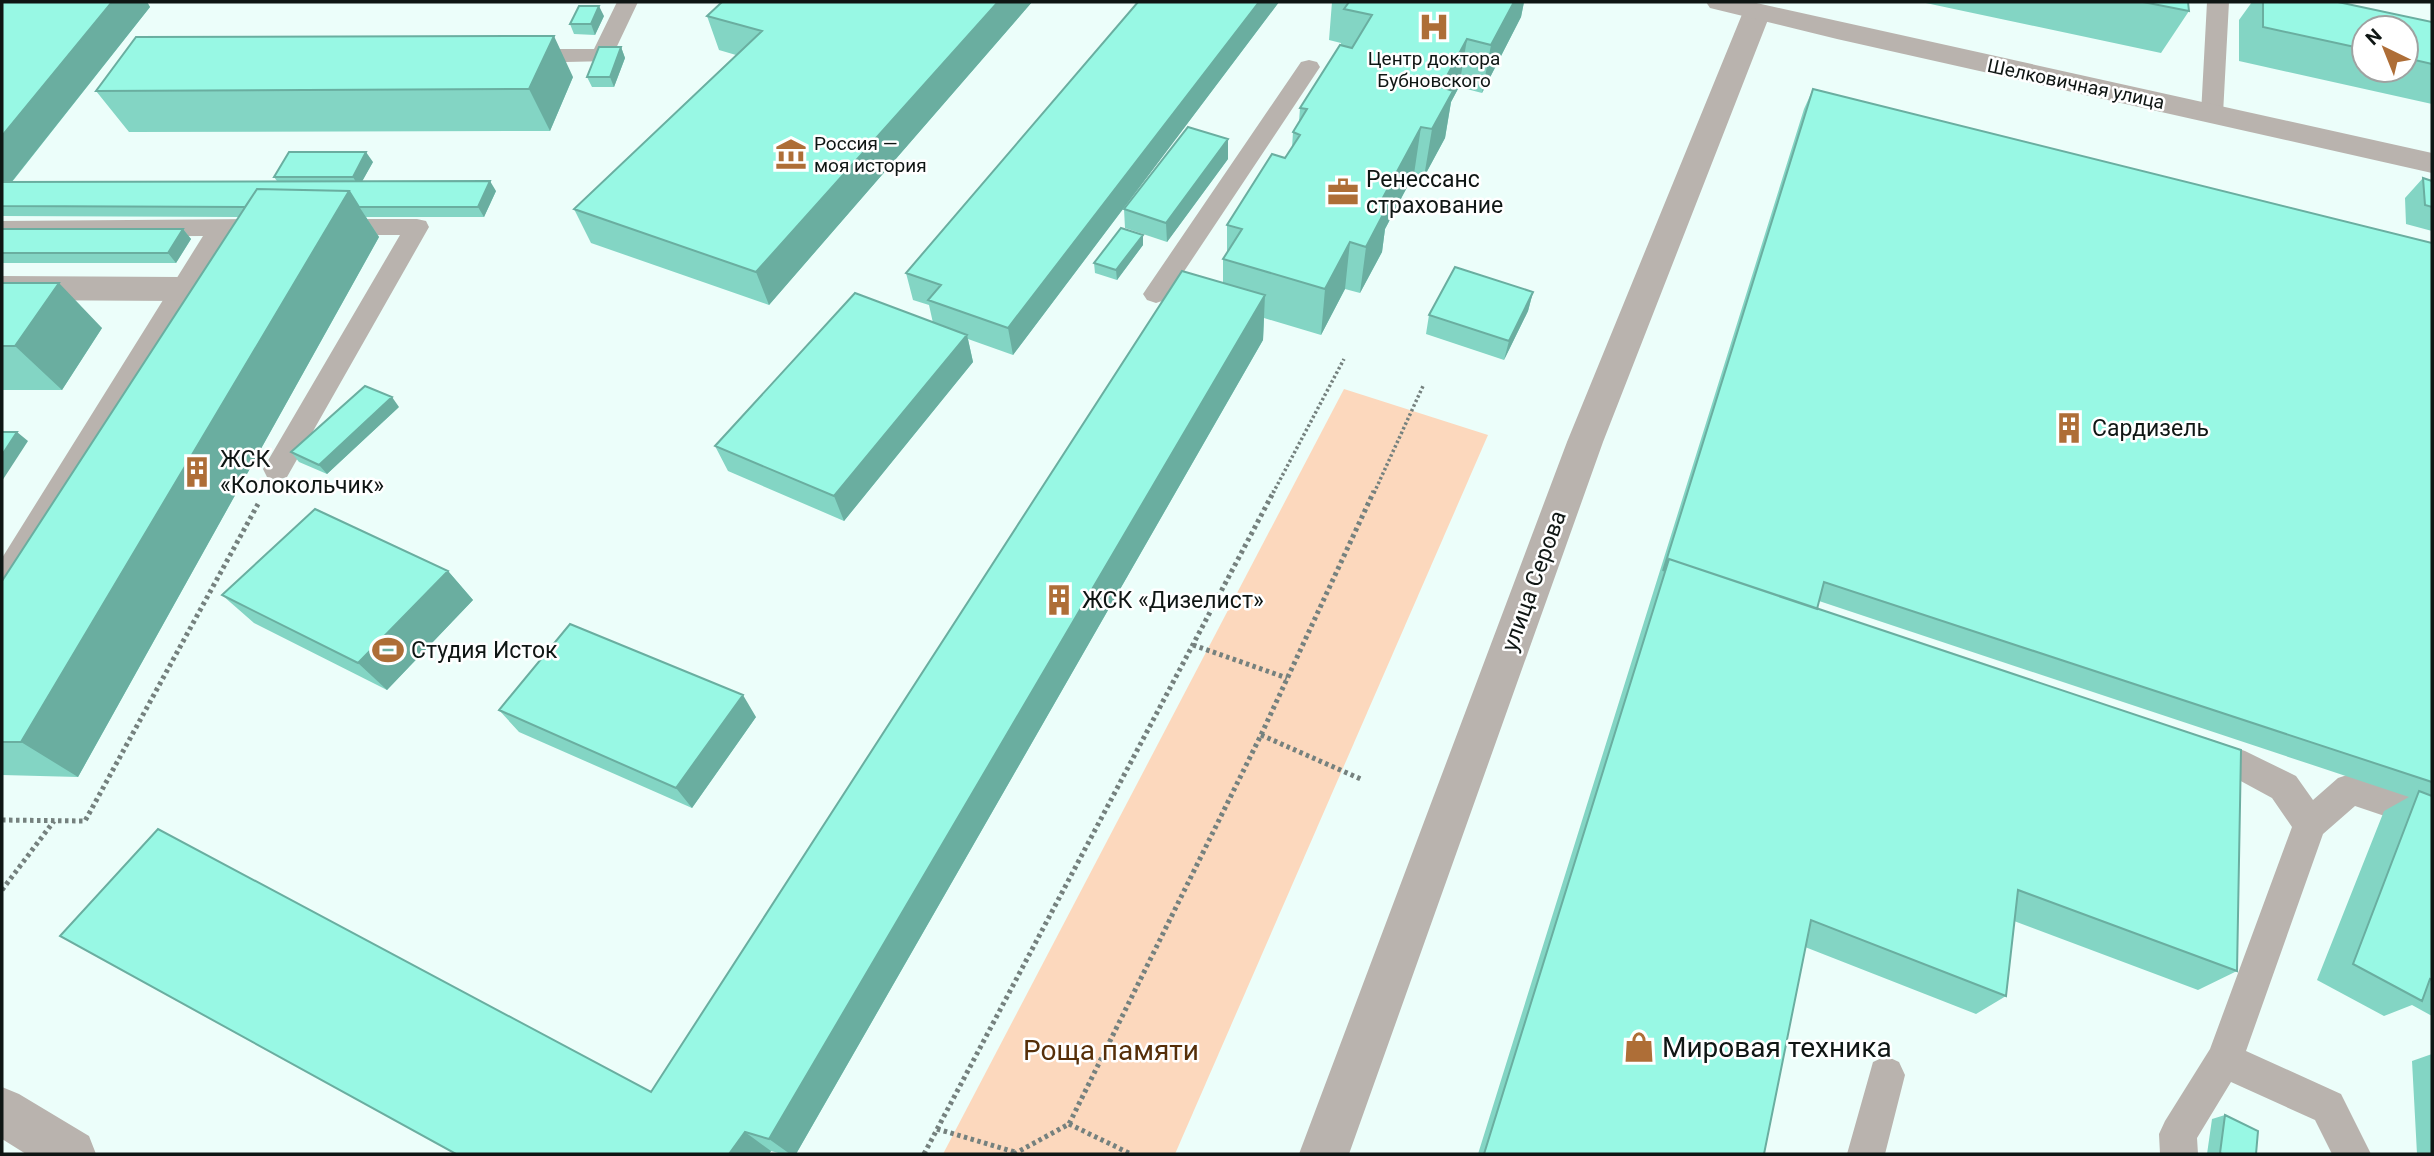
<svg xmlns="http://www.w3.org/2000/svg" width="2434" height="1156" font-family="Roboto,sans-serif">
	<style>
		.green { fill: #fcd8bd }
		.lines { fill: none; stroke-linecap: round; stroke-linejoin: round }
		.path-far1 { stroke: #75817e; stroke-width: 3.5; stroke-dasharray: 2.5 2.5; stroke-linecap: butt }
		.path { stroke: #75817e; stroke-width: 5; stroke-dasharray: 3.5 3.5; stroke-linecap: butt }
		.service { fill: #b9b3ae; fill-rule: evenodd }
		.minor { fill: #b9b3ae; fill-rule: evenodd }
		.tertiary { fill: #b9b3ae; fill-rule: evenodd }
		.wall { fill: #83d5c4; fill-rule: evenodd }
		.shaded-wall { fill: #6aaea0 }
		.building { fill: #98f8e4; stroke: #6aaea0; stroke-width: 2 }
		.labels { text-anchor: middle; dominant-baseline: central; stroke-width: 5; stroke-linejoin: round; paint-order: stroke }
		.far-poi-label { font-size: 19px; fill: #0f1614; stroke: #fff }
		.far-street-label { font-size: 19px; fill: #0f1614; stroke: #fff }
		.poi-label { font-size: 23px; fill: #0f1614; stroke: #fff; text-anchor: start }
		.street-label { font-size: 23px; fill: #0f1614; stroke: #fff }
		.near-poi-label { font-size: 28px; fill: #0f1614; stroke: #fff; text-anchor: start }
		.near-park-label { font-size: 28px; fill: #562f09; stroke: #fff }
	</style>
	<rect width="100%" height="100%" fill="#ecfefa"/>
	<path class="green" d="M1344,389L1488,435L1175,1154H943Z"/>
	<g class="lines">
		<path class="path-far1" d="M1273,493L1344,359
			M1374,493L1423,386"/>
		<path class="path" d="M1193,645L1287,678
			M1261,735L1363,780
			M2,820L85,821L258,504
			M2,890L54,821
			M1069,1124L1131,1154
			M937,1129L1015,1152
			M924,1154L1274,491
			M1014,1154L1069,1124L1261,735L1374,491"/>
		<path class="service" d="M617,2H638L610,61L522,63L514,61L511,56L514,51L522,49H594Z
			M2207,2H2229L2223,114L2220,119L2212,121L2204,119L2201,114Z
			M1309,60L1317,62L1320,67L1165,300L1156,303L1147,300L1143,294L1147,288L1301,62Z
			M271,219L280,221L283,227L280,233L228,236L13,592L2,595V558L203,236L2,237V221Z
			M335,219H417L426,221L429,227L287,477L277,480L267,477L263,469L400,235H335L326,233L323,227L326,221Z
			M2204,737L2245,751L2296,776L2313,800L2338,778L2350,774L2432,802V832L2355,806L2323,834L2246,1051L2341,1094L2371,1154H2332L2315,1120L2231,1082L2197,1138L2198,1154H2160L2159,1134L2165,1121L2210,1049L2292,827L2272,798L2226,773L2193,762L2188,752L2193,742Z
			M1886,1056L1899,1062L1905,1075L1885,1154H1847L1873,1062Z"/>
		<path class="minor" d="M1757,4L1767,6L1771,12L1603,442L1349,1154H1299L1567,442L1743,12L1747,6Z
			M2,276L181,277L193,281L197,289L193,297L181,301L2,300Z
			M2,1087L19,1094L89,1136L96,1154H26L2,1139Z"/>
		<path class="tertiary" d="M1706,2H1752L2432,153V173L1837,39L1710,8Z"/>
	</g>
	<path class="wall" d="M2,2H147L150,7L12,182L277,181L274,177L373,162L362,181L496,191L484,217H366L379,237L78,777L2,775V581L239,217L2,216Z
		M1032,2L769,305L591,243L574,209L736,55L719,50L707,16Z
		M1138,2H1279L1013,355L968,339L973,362L844,521L728,471L715,446L933,323L929,305L913,300L906,273Z
		M1332,2H1524L1521,17L1482,93L1459,87L1451,102L1445,138L1424,177L1414,174L1385,229L1382,252L1360,293L1345,289L1321,335L1264,318L1263,340L796,1154H782L771,1151L769,1154H456L651,1092L1223,283V259L1227,253V225L1285,158L1292,148L1293,132L1299,122L1300,108L1341,46V43L1329,40Z
		M1921,2H2188L2189,11L2161,53Z
		M2252,2H2338L2432,22V104L2239,61V20ZM2364,28H2406V70H2364Z
		M604,16L595,35L574,34L570,24Z
		M621,47L625,58L614,87H592L587,77Z
		M573,77L550,131L129,132L96,91Z
		M1813,89L2432,243V1016L2412,1005L2384,1016L2317,980L2384,811L2409,797L1819,601L1817,609L2237,971L2198,990L2014,921L2006,996L1976,1014L1805,947L1764,1154H1478L1804,109Z
		M1228,159L1167,242L1125,228L1124,209Z
		M2423,178L2432,181V231L2406,224L2405,198Z
		M2,229H183L191,239L176,263H2Z
		M1143,235V245L1117,280L1095,273L1094,263Z
		M2,283L102,328L62,390H2Z
		M1533,292L1528,311L1504,360L1426,334L1429,315Z
		M399,407L327,474L299,462L291,452Z
		M448,571L473,600L387,690L254,623L222,595Z
		M499,710L756,717L692,808L519,732Z
		M2432,1054V1154H2417L2412,1061Z
		M2225,1115L2256,1154H2207L2212,1119Z"/>
	<path class="shaded-wall" d="M112,2H147L150,7L2,194V136Z
		M998,2H1032L769,305L756,272Z
		M1259,2H1279L1013,355L1008,328Z
		M1514,2H1524L1521,17L1482,93L1491,45Z
		M599,6L604,16L595,35L591,24Z
		M554,36L573,77L550,131L529,89Z
		M1467,39L1459,87L1451,102L1445,138L1424,177L1432,129L1441,87Z
		M621,47L625,58L614,87L610,77Z
		M1421,127L1414,174L1385,229L1382,252L1360,293L1366,247L1380,203Z
		M1228,139V159L1167,242L1166,223Z
		M366,152L373,162L359,187L353,177Z
		M490,181L496,191L484,217L478,207Z
		M349,191L379,237L78,777L21,742Z
		M183,229L191,239L176,263L168,253Z
		M1143,235V245L1117,280L1116,270Z
		M1350,242L1345,289L1321,335L1325,289Z
		M59,283L102,328L62,390L15,346Z
		M1533,292L1528,311L1504,360L1509,341Z
		M1265,295L1263,340L796,1154H790L769,1139Z
		M967,335L973,362L844,521L834,496Z
		M392,397L399,407L327,474L319,465Z
		M17,432L28,441L2,481V455Z
		M448,571L473,600L387,690L358,663Z
		M743,695L756,717L692,808L676,788Z
		M745,1132L771,1151L769,1154H729Z"/>
	<path class="building" d="M2,2H112L2,136Z
		M722,2H998L756,272L574,209L762,31L707,16Z
		M1138,2H1259L1008,328L928,300L941,285L906,273Z
		M1349,2H1514L1491,45L1467,39L1441,87L1453,91L1432,129L1421,127L1380,203L1388,205L1366,247L1350,242L1325,289L1223,259L1242,229L1227,225L1272,154L1285,158L1300,135L1293,132L1307,109L1300,108L1340,45L1352,48L1372,15L1344,9Z
		M2143,2H2188L2189,11Z
		M2263,2H2338L2432,22V64L2406,58V28H2364V49L2263,27Z
		M579,6H599L591,24H570Z
		M554,36L529,89L96,91L136,37Z
		M599,47H621L610,77H587Z
		M1813,89L2432,243V782L1824,582L1817,609L1669,559L1663,571Z
		M1188,127L1228,139L1166,223L1124,209Z
		M289,152H366L353,177H274Z
		M2423,178L2432,181V207L2425,205Z
		M490,181L478,207H359L349,191L257,189L245,207L2,206V182Z
		M257,189L349,191L21,742H2V581Z
		M1121,228L1143,235L1116,270L1094,263Z
		M2,229H183L168,253H2Z
		M1455,267L1533,292L1509,341L1429,315Z
		M1182,271L1265,295L769,1139L745,1132L729,1154H456L60,936L158,829L651,1092Z
		M2,283H59L15,346H2Z
		M855,293L967,335L834,496L715,446Z
		M365,386L392,397L319,465L291,452Z
		M2,432H17L2,455Z
		M315,509L448,571L358,663L222,595Z
		M1669,559L2241,750L2237,971L2018,890L2006,996L1811,920L1764,1154H1484Z
		M570,624L743,695L676,788L499,710Z
		M2419,791L2432,796V980L2430,979L2422,1001L2353,964Z
		M2225,1115L2258,1131L2256,1154H2222L2220,1153Z"/>
	<defs>
		<symbol id="hospital-bare" viewBox="-9 -9 18 18"><path d="M-5-5h3v3.5h4V-5h3V5h-3V1.5h-4V5h-3Z" fill="#ae6e37" stroke="#fff" stroke-width="2.5" paint-order="stroke"/></symbol>
		<symbol id="museum-bare" viewBox="-9 -9 18 18"><path d="M0-6L6-3V-2H-6V-3ZM-5-1h2V3h-2ZM-1-1h2V3h-2ZM3-1h2V3H3ZM-6 4H6V6H-6Z" fill="#ae6e37" stroke="#fff" stroke-width="2.5" paint-order="stroke"/></symbol>
		<symbol id="office-bare" viewBox="-9 -9 18 18"><path d="M-6-3h4V-5.5h4V-3h4V5H-6ZM-1-4.5V-3h2v-1.5ZM-6 0V1H6V0Z" fill="#ae6e37" stroke="#fff" stroke-width="2.5" paint-order="stroke"/></symbol>
		<symbol id="building-bare" viewBox="-9 -9 18 18"><path d="M-4-6H4V6H1V3H-1V6H-4ZM-2.5-4.3h1.7v1.8h-1.7ZM.8-4.3h1.7v1.8H.8ZM-2.5-1h1.7V.8h-1.7ZM.8-1h1.7V.8H.8Z" fill="#ae6e37" stroke="#fff" stroke-width="2.5" paint-order="stroke"/></symbol>
		<symbol id="stadium-bare" viewBox="-9 -9 18 18"><path d="M0-5a6.5 5 0 1 0 0 10a6.5 5 0 1 0 0-10ZM-3.5-1.8h7v3.6h-7Z" fill="#ae6e37" stroke="#fff" stroke-width="2.5" paint-order="stroke"/></symbol>
		<symbol id="shop-bare" viewBox="-9 -9 18 18"><path d="M-5-2.5h2.3a2.7 3.5 0 0 1 5.4 0H5L5.5 6h-11ZM-1.5-2.5h3a1.5 2.3 0 0 0-3 0Z" fill="#ae6e37" stroke="#fff" stroke-width="2.5" paint-order="stroke"/></symbol>
	</defs>
	<g fill-rule="evenodd">
		<use href="#hospital-bare" x="1412" y="5" width="44" height="44"/>
		<use href="#museum-bare" x="769" y="132" width="44" height="44"/>
		<use href="#office-bare" x="1321" y="170" width="44" height="44"/>
		<use href="#building-bare" x="2047" y="406" width="44" height="44"/>
		<use href="#building-bare" x="175" y="450" width="44" height="44"/>
		<use href="#building-bare" x="1037" y="578" width="44" height="44"/>
		<use href="#stadium-bare" x="366" y="628" width="44" height="44"/>
		<use href="#shop-bare" x="1617" y="1025" width="44" height="44"/>
	</g>
	<g class="labels">
		<g class="far-poi-label">
			<text x="1434" y="58">Центр доктора<tspan x="1434" dy="22">Бубновского</tspan></text>
			<text x="814" y="143" text-anchor="start">Россия —<tspan x="814" dy="22">моя история</tspan></text>
		</g>
		<g class="far-street-label">
			<text transform="translate(2076 84) rotate(12)">Шелковичная улица</text>
		</g>
		<g class="poi-label">
			<text x="1366" y="179">Ренессанс<tspan x="1366" dy="26">страхование</tspan></text>
			<text x="2092" y="428">Сардизель</text>
			<text x="220" y="459">ЖСК<tspan x="220" dy="26">«Колокольчик»</tspan></text>
			<text x="1082" y="600">ЖСК «Дизелист»</text>
			<text x="411" y="650">Студия Исток</text>
		</g>
		<g class="street-label">
			<text transform="translate(1534 581) rotate(-70)">улица Серова</text>
		</g>
		<g class="near-poi-label">
			<text x="1662" y="1047">Мировая техника</text>
		</g>
		<g class="near-park-label">
			<text x="1111" y="1050">Роща памяти</text>
		</g>
	</g>
	<rect width="2434" height="1156" fill="none" stroke="#0f1614" stroke-width="7"/>
	<g transform="translate(2385 49) rotate(317)"><circle r="33" fill="#ffffff" stroke="#9fa2a1" stroke-width="2"/>
	<path d="M0-5L12 26L0 18L-12 26Z" fill="#ae6e37"/>
	<text y="-10" font-size="19" font-weight="bold" text-anchor="middle" fill="#0f1614">N</text>
	</g>
</svg>
